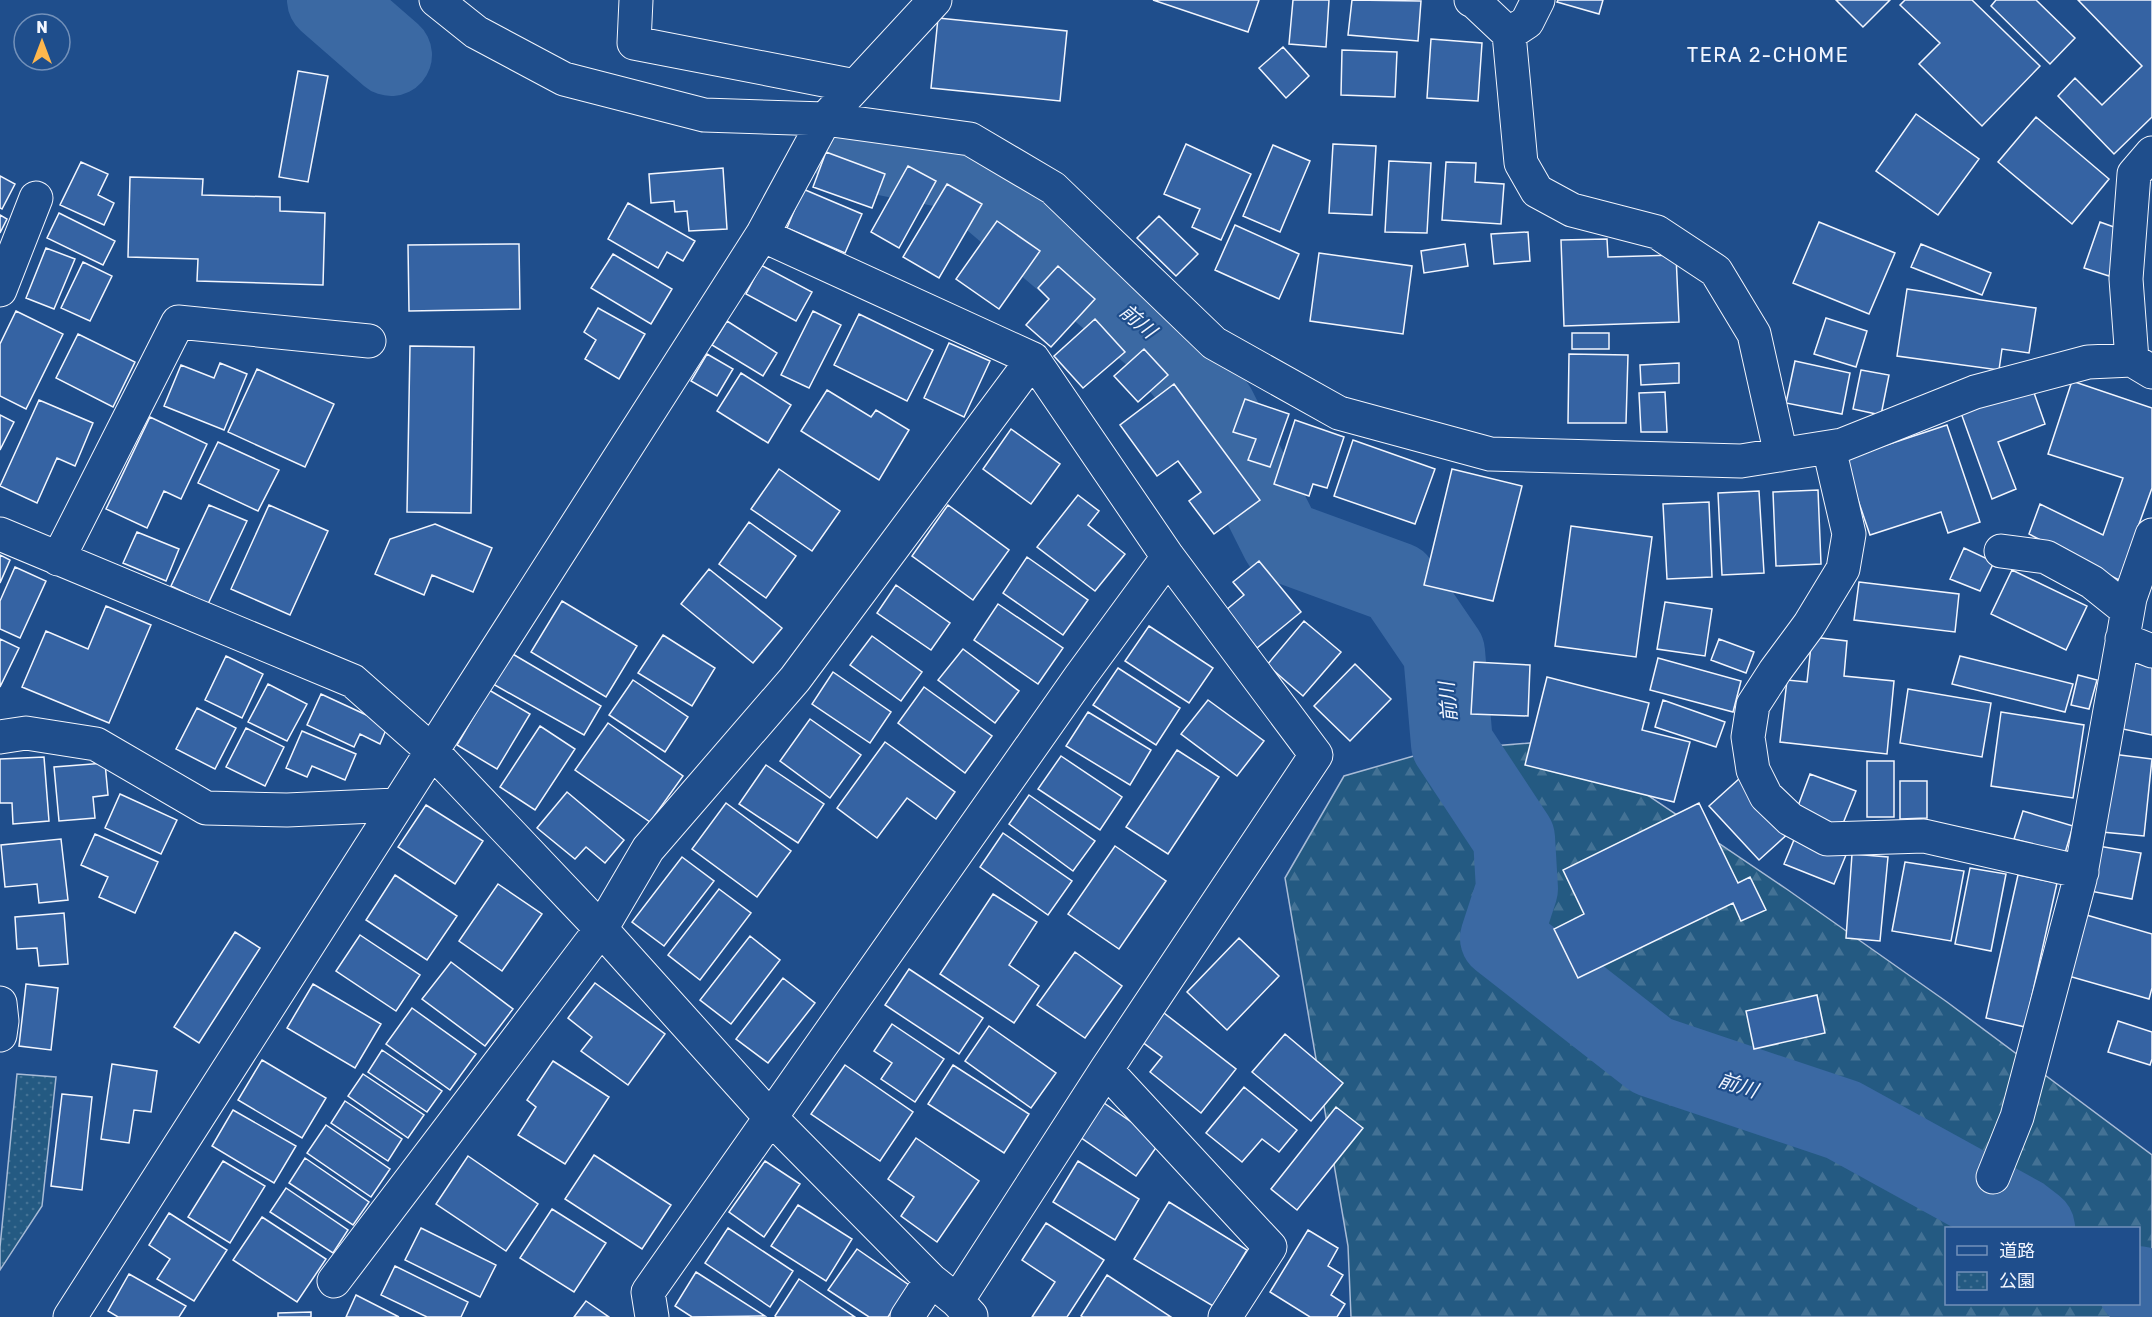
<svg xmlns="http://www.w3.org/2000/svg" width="2152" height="1317" font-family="Rubik,'Noto Sans JP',sans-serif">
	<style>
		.forest { fill: url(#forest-firs); stroke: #a8bbd7; stroke-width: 1.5; fill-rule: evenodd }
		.park { fill: url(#park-dots); stroke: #a8bbd7; stroke-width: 1.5 }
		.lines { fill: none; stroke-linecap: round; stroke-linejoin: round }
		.river { stroke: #3b69a3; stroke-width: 82 }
		.building { fill: #3563a3; stroke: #f2f6ff; stroke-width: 1.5 }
		.minor-casing { stroke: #f2f6ff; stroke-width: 35 }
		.minor { stroke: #1f4e8c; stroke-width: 33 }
		.labels { text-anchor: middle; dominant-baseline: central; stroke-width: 4.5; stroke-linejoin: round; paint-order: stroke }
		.neighbourhood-label { font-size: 20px; letter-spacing: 1.5px; fill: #f2f6ff; stroke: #1f4e8c }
		.water-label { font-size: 20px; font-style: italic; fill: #f2f6ff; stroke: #1f4e8c }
	</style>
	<defs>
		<pattern id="forest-firs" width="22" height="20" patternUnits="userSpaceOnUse" patternTransform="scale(1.5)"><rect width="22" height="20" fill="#245a82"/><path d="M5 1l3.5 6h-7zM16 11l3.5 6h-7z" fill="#447295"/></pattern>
		<pattern id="park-dots" width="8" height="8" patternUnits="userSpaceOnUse" patternTransform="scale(1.5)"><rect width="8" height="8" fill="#245a82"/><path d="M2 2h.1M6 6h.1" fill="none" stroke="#447295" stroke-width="1.8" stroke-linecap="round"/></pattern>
	</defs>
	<rect width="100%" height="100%" fill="#1f4e8c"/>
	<path class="forest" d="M1566,740L1788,890L1947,1002L2152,1155V1317H1351L1348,1246L1285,878L1344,776L1431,751ZM1946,1228H2138V1304H1946Z"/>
	<path class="park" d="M17,1074L56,1077L42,1206L0,1270V1247Z"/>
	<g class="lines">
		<path class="river" d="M328,0L391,55
			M847,147L958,169L1163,342L1215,408L1282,541L1397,583L1444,652L1452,744L1514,838L1517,889L1501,938L1652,1056L1843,1120L2021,1218L2034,1228
			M2138,1287L2152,1291"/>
	</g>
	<path class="building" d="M1153,0H1259L1248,32Z
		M1293,0H1329L1326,47L1289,44Z
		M1352,0L1421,1L1418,41L1348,35Z
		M1558,0H1603L1599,14L1557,2Z
		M1836,0H1890L1863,27Z
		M1905,0H1972L2040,66L1982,126L1919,64L1940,43L1900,5Z
		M1996,0H2036L2075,38L2050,64L1991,6Z
		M2078,0H2152V117L2114,154L2058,96L2075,78L2102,105L2142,66Z
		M938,18L1067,31L1060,101L931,88Z
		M1431,39L1482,43L1478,101L1427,98Z
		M1283,47L1309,76L1286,98L1259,68Z
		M1342,50L1397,52L1395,97L1341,95Z
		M298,71L328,76L308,182L279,177Z
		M1916,114L1979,159L1938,215L1876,171Z
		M2036,117L2109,179L2072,224L1998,162Z
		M1186,144L1251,174L1221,240L1192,227L1200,209L1164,194Z
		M1333,144L1376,146L1372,215L1329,213Z
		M1273,145L1310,161L1280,232L1243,216Z
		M826,152L885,174L872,208L813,187Z
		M1389,161L1431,163L1427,233L1385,232Z
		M81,162L108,174L98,195L114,203L104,225L60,205Z
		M1446,162L1476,163L1475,182L1504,184L1501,224L1442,220Z
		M908,166L936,181L899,248L871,232Z
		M723,168L727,229L689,231L687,211L675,212L674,201L651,203L649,174Z
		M0,176L15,184L2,209L0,208Z
		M130,177L203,179L202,195L280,197V211L325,213L323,285L197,281L198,259L128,257Z
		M947,184L982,204L939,278L903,257Z
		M803,189L862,214L845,253L787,228Z
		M628,203L695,241L683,261L667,252L658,268L608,239Z
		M59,213L115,241L103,265L47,238Z
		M0,215L7,219L0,233Z
		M1159,216L1198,254L1176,276L1137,238Z
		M997,221L1040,251L999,309L956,279Z
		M1819,222L1895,253L1869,314L1793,283Z
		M2100,222L2125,231L2109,276L2084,268Z
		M1235,225L1299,254L1279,299L1215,270Z
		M1528,232L1530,261L1494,264L1491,234Z
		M1607,239L1608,257L1676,255L1679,322L1564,326L1561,240Z
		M519,244L520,309L409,311L408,245Z
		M1465,244L1468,266L1424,273L1421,251Z
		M1921,244L1991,273L1982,295L1911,267Z
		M46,248L75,259L54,309L26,298Z
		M1319,253L1412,266L1403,334L1310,321Z
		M613,254L672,289L651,324L591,288Z
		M83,262L112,276L90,321L61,308Z
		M761,265L812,292L796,321L746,294Z
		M1058,266L1095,299L1051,347L1026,325L1049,299L1038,288Z
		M1907,289L2036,308L2029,353L2002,349L1999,370L1897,356Z
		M598,308L645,334L619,379L585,359L596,340L584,332Z
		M16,311L63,334L26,409L0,396V344Z
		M813,311L841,325L809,388L781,375Z
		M859,314L933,350L907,401L834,365Z
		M1826,318L1867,331L1856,367L1814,354Z
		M1095,319L1125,352L1083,388L1054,356Z
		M727,321L777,353L763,376L712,345Z
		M1572,333H1609V349H1572Z
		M78,334L135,362L113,407L56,378Z
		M949,343L990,361L964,417L924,398Z
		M410,346L474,347L471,513L407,512Z
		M1144,349L1168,375L1138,402L1114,376Z
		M707,354L733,369L717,396L691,381Z
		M1569,354L1628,355L1626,423H1568Z
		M1795,361L1850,373L1842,414L1786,403Z
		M220,363L247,374L224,430L164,406L181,365L214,378Z
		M1679,363V383L1641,385L1640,365Z
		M257,369L334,404L305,467L228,432Z
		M1861,370L1889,375L1881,415L1853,409Z
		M741,373L791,405L768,443L717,411Z
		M2072,381L2152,408V488L2119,580L2029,534L2040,504L2103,535L2123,478L2048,454Z
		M1174,384L1260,500L1214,534L1189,501L1201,492L1178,461L1157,476L1120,425Z
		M2032,387L2045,424L1998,442L2016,489L1992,499L1961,413Z
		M827,390L871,417L876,410L909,430L879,480L801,431Z
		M1665,392L1667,432H1641L1639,393Z
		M1245,399L1289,414L1270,467L1248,460L1256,439L1233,432Z
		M39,400L93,423L75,466L57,458L37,503L0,486Z
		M0,415L14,422L0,450Z
		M150,417L207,444L181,499L164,491L147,528L106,509Z
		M1295,420L1344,437L1327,488L1313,484L1309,496L1274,484Z
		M1947,425L1980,522L1948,533L1941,512L1870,535L1844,459Z
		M1011,429L1060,464L1031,504L983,469Z
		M1353,440L1435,469L1415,524L1334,496Z
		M218,442L279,470L258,511L198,483Z
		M779,469L840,511L812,551L751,509Z
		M1452,469L1522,486L1493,601L1424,585Z
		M1818,490L1821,564L1776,566L1773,492Z
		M1759,491L1764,573L1722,575L1718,493Z
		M1078,495L1099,511L1088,525L1125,554L1095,591L1037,547Z
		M1709,502L1712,577L1667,579L1663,504Z
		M209,505L247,521L208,604L171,586Z
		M269,505L328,531L290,615L231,589Z
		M948,505L1009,550L973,600L912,556Z
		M749,522L796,556L766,598L719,564Z
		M435,524L492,548L473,592L432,575L424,595L375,574L390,539Z
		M1571,526L1652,537L1636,657L1555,646Z
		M137,532L179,549L166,581L123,563Z
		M1964,548L1994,562L1980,591L1950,579Z
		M0,555L10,560L0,583Z
		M1027,557L1088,600L1063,635L1003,593Z
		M1259,561L1301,612L1257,648L1226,610L1244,595L1233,582Z
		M15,567L46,581L20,638L0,629V601Z
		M709,569L782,628L753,663L681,604Z
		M2012,570L2087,606L2066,650L1991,614Z
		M1859,582L1959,594L1955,632L1854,620Z
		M896,585L950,623L931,650L877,613Z
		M562,601L637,646L606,697L531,652Z
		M1665,602L1712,609L1705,656L1657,649Z
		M998,604L1063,648L1038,684L974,640Z
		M106,606L151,625L109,723L22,687L46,631L88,649Z
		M1304,621L1341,652L1303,696L1267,665Z
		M1149,626L1213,668L1189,703L1125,661Z
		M663,635L715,668L692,706L638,673Z
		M872,636L922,672L901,701L850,665Z
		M1812,637L1847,641L1844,676L1894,681L1887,754L1780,742L1787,680L1807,682Z
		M0,639L19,648L0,687Z
		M1719,639L1754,652L1746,673L1711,660Z
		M963,649L1019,691L995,723L938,680Z
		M511,653L601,706L584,735L493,684Z
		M226,656L263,674L242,718L205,700Z
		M1960,656L2073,684L2065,712L1952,684Z
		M1658,658L1741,681L1733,712L1650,690Z
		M2127,661L2152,667V735L2113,727Z
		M1474,662L1530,665L1528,716L1471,714Z
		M1355,664L1391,699L1350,741L1314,706Z
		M1118,668L1180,708L1156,745L1093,705Z
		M833,672L891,712L870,743L812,704Z
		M2078,675L2097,680L2089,709L2071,705Z
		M1547,677L1649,703L1642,730L1690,742L1674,802L1525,765Z
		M633,680L688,717L665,752L609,715Z
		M268,684L307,704L287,741L248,722Z
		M924,687L992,736L965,773L898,723Z
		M1908,689L1991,703L1982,757L1900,743Z
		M489,690L530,714L497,769L457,745Z
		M321,694L388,725L380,744L360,734L354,747L307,725Z
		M1208,700L1264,741L1237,776L1181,734Z
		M1663,700L1725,722L1716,747L1655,727Z
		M197,708L236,728L215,769L176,749Z
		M1088,712L1151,750L1130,785L1066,746Z
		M2001,712L2084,725L2073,798L1991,786Z
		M810,719L861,755L830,798L780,761Z
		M608,723L683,776L650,822L575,770Z
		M540,726L575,749L535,810L500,787Z
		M246,728L284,747L265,786L226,767Z
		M302,731L356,754L345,780L312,766L307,777L286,768Z
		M885,742L955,792L936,819L907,798L877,838L837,808Z
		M1177,750L1219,777L1168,854L1126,827Z
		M2112,754L2152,759L2144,836L2102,832Z
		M1061,756L1122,797L1100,830L1038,789Z
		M44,757L49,821L13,824L12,803H0V759Z
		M1867,761H1894V817H1867Z
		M105,763L108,795L93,797L95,818L59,821L54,767Z
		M766,765L824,804L798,843L739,804Z
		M1810,774L1856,791L1840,831L1795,814Z
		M1740,778L1790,832L1759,860L1709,806Z
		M1900,781H1927V818L1900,819Z
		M567,792L624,840L605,863L586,847L575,859L537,828Z
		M120,794L177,820L161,854L105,828Z
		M1029,795L1095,841L1073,871L1009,824Z
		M726,803L791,851L757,897L692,849Z
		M1699,803L1738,883L1750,877L1766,910L1741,921L1733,903L1578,978L1554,929L1584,914L1563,870Z
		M426,805L483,841L455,884L398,847Z
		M2023,811L2073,826L2065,853L2014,839Z
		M1003,833L1072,881L1048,915L980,867Z
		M95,834L158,862L135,913L99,897L108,877L81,865Z
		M1796,835L1846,855L1834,884L1784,864Z
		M61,839L68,900L39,903L37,884L5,887L1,845Z
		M1115,846L1166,881L1119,949L1068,914Z
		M2098,846L2141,853L2132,899L2090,891Z
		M1852,854L1888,857L1880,941L1846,938Z
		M682,857L714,881L664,946L632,922Z
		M1905,862L1964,871L1951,941L1892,931Z
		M1970,868L2006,874L1991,951L1955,944Z
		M395,875L457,916L427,960L366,920Z
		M2018,875L2057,883L2025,1027L1986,1018Z
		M498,884L542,914L502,971L459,941Z
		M719,889L751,913L700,980L668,955Z
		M993,894L1037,922L1009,965L1039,986L1014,1023L940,974Z
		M64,913L68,964L39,966L37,948L17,949L15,917Z
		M2083,914L2152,934V988L2149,999L2065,975Z
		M235,932L260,948L199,1043L174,1027Z
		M360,935L420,975L396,1011L336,971Z
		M750,936L780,960L731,1024L700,1000Z
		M1239,938L1279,976L1227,1030L1187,992Z
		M1075,952L1122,986L1085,1038L1037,1005Z
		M451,962L513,1009L485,1046L422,999Z
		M909,969L983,1018L959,1054L885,1005Z
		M783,978L815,1003L768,1063L736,1039Z
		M595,983L665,1034L628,1085L581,1051L592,1037L568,1018Z
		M26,984L58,988L51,1050L19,1046Z
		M313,984L381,1024L355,1068L287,1028Z
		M1817,995L1825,1033L1754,1049L1746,1011Z
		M412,1008L476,1054L450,1090L386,1044Z
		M1164,1013L1236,1069L1201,1113L1150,1072L1162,1057L1141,1041Z
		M2118,1021L2152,1032V1059L2150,1065L2108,1052Z
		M892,1024L944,1059L915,1102L881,1079L892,1063L874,1051Z
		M989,1026L1056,1073L1031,1108L965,1061Z
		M1285,1034L1343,1083L1311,1121L1252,1072Z
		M382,1050L442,1091L427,1112L368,1072Z
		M262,1060L326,1098L302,1138L238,1100Z
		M553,1061L609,1097L565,1164L518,1135L536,1107L527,1100Z
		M112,1064L157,1071L151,1112L134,1110L129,1143L101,1139Z
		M845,1065L913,1112L880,1161L811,1114Z
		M953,1065L1029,1114L1004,1153L928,1104Z
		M363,1074L424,1115L408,1138L348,1096Z
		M1244,1087L1297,1130L1279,1152L1262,1139L1242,1162L1206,1133Z
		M62,1094L92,1097L82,1190L51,1186Z
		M345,1101L402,1139L388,1161L331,1123Z
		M1104,1103L1160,1142L1136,1176L1080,1137Z
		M1336,1107L1363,1128L1297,1210L1271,1189Z
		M233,1110L296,1146L274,1183L212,1146Z
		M326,1125L390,1169L371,1197L307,1153Z
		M916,1138L979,1181L937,1242L901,1216L914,1197L888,1179Z
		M594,1155L671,1205L642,1249L565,1199Z
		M468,1156L538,1204L506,1251L436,1204Z
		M305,1158L369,1202L353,1225L289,1183Z
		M223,1161L265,1186L230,1243L188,1217Z
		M765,1161L800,1184L764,1237L729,1212Z
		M1078,1161L1139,1199L1115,1240L1053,1202Z
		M286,1188L348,1230L333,1253L270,1212Z
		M1169,1202L1247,1250L1213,1306L1134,1259Z
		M798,1205L852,1239L826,1281L771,1246Z
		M552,1209L606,1243L574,1292L520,1258Z
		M169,1213L227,1250L194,1301L157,1279L170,1259L149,1245Z
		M262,1217L326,1259L297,1302L233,1260Z
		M1046,1223L1104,1260L1067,1317H1032L1055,1282L1022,1260Z
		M421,1228L496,1265L480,1297L405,1260Z
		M728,1228L793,1271L770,1307L705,1263Z
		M1308,1230L1338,1248L1328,1266L1343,1275L1331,1295L1345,1304L1337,1317H1310L1270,1292Z
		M857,1249L909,1285L888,1317H869L828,1290Z
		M395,1266L468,1302L461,1317H427L381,1295Z
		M696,1272L765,1316L692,1317L675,1306Z
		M129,1274L186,1306L179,1317H118L108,1311Z
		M1107,1275L1171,1317H1083L1081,1316Z
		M799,1279L855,1317H776L775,1316Z
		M356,1295L399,1317H346Z
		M586,1301L609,1317H574Z
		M311,1312V1317H278V1313Z"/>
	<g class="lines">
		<defs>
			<path id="minor" d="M436,0L476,32L564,79L704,115L825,119L935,0
				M636,0L634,43L855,86
				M1471,0L1475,2L1509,34L1521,163L1537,191L1572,210L1657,232L1716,271L1754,334L1781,455
				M1509,34L1527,22L1538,0
				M762,235L1033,359L1168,557L1316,755L1106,1070L957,1301
				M0,290L36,198
				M2132,360L2126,279L2134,174L2152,153
				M1829,448L1849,534L1843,569L1809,625L1775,671L1753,705L1748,737L1753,770L1766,796L1790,819L1827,839L1924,836L2082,872
				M0,534L353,681L431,750L601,929L771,1118L931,1280L957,1301L971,1316
				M2001,551L2046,557L2092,582L2127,610
				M58,559L178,322L369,341
				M2122,639L2152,651
				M0,737L26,733L96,744L206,808L287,810L396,805
				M0,1003L2,1021L0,1035
				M1106,1070L1270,1247L1225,1317
				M1993,1177L2017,1117L2080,879L2130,598L2152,535
				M334,1281L601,929L648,849L795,679L1033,359
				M70,1317L762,235L825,119L970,139L1053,188L1214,343L1339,413L1490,454L1741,461L1842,445L1975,392L2088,362L2132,360L2152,372
				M652,1317L648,1292L1080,677L1168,557
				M907,1317L931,1280"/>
		</defs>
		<use href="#minor" class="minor-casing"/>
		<use href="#minor" class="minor"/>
	</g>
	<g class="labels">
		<g class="neighbourhood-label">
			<text x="1768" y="55">TERA 2-CHOME</text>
		</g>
		<g class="water-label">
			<text transform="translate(1138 321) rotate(40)">前川</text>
			<text transform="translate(1448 702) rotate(-95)">前川</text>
			<text transform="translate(1738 1085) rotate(18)">前川</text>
		</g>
	</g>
	<rect x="1945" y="1227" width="195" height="78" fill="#1f4e8c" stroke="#7391ba" stroke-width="1.5"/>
	<rect x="1957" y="1246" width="30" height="9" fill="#1f4e8c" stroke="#7391ba" stroke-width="1.5"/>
	<text x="1999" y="1257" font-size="18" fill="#f2f6ff">道路</text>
	<rect x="1957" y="1272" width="30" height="18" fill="url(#park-dots)" stroke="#7391ba" stroke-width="1.5"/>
	<text x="1999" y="1287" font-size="18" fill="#f2f6ff">公園</text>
	<g transform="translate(42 42)"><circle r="28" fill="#1f4e8c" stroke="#7391ba" stroke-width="1.5"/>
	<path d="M0-4.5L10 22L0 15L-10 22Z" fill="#ffb74d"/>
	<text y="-9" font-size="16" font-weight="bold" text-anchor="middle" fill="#f2f6ff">N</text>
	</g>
</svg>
